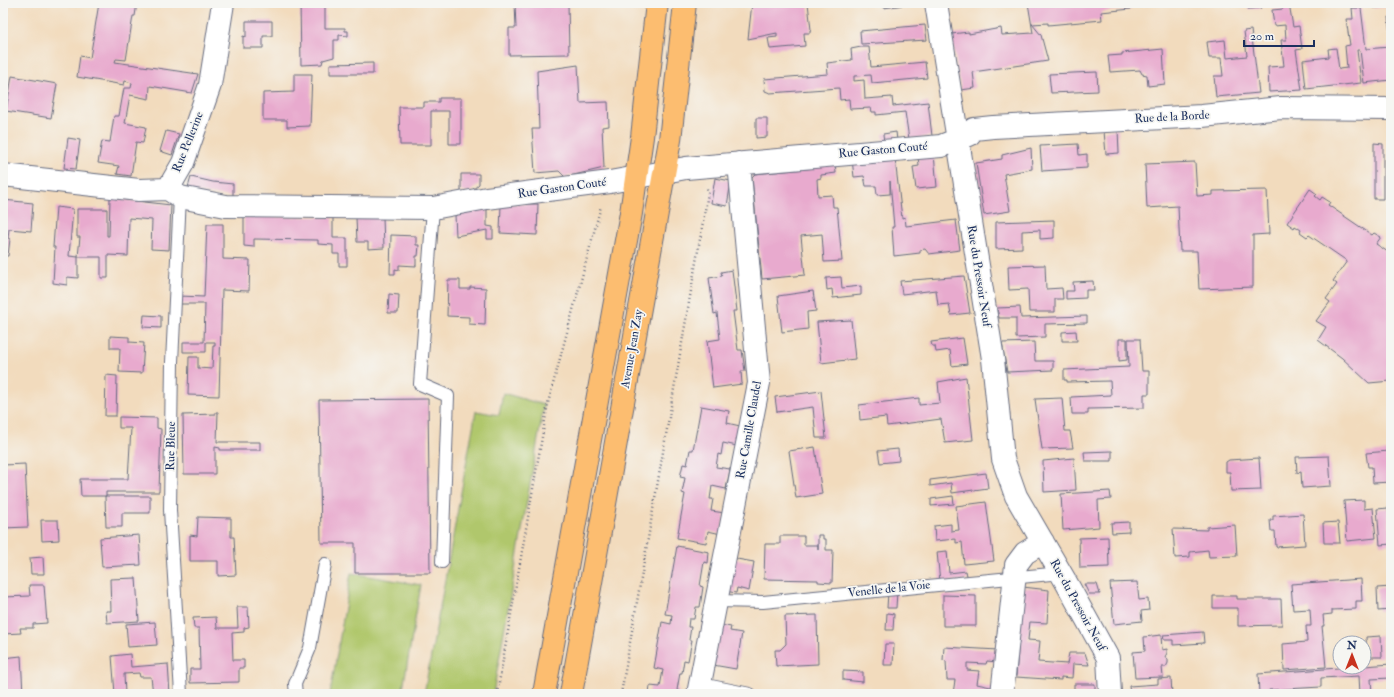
<svg xmlns="http://www.w3.org/2000/svg" width="1394" height="697" font-family="'IM FELL Double Pica',serif">
	<style>
		.green { fill: #b0c76c; stroke: #667b65 }
		.building { fill: #e8aace }
		.lines { fill: none; stroke-linecap: round; stroke-linejoin: round }
		.service-casing { stroke: #666b7f; stroke-width: 14 }
		.minor-casing { stroke: #666b7f; stroke-width: 24 }
		.primary-casing { stroke: #666b7f; stroke-width: 24 }
		.path { stroke: #666b7f; stroke-width: 2.5; stroke-dasharray: 1 3; stroke-linecap: butt }
		.service { stroke: #fff; stroke-width: 12 }
		.minor { stroke: #fff; stroke-width: 22 }
		.primary { stroke: #fcbd6f; stroke-width: 22 }
		.labels { text-anchor: middle; dominant-baseline: central; stroke-width: 3.5; stroke-linejoin: round; paint-order: stroke }
		.street-label { font-size: 12px; fill: #1b2f5e; stroke: #f6f6f2 }
	</style>
	<rect width="100%" height="100%" fill="#f6f6f2"/>
	<filter id="ink" filterUnits="userSpaceOnUse"><feTurbulence type="fractalNoise" baseFrequency=".025" numOctaves="2"/><feDisplacementMap in="SourceGraphic" scale="8" xChannelSelector="R" yChannelSelector="G"/><feConvolveMatrix kernelMatrix="1 2 1 2 8 2 1 2 1" color-interpolation-filters="sRGB"/></filter>
	<filter id="wash" filterUnits="userSpaceOnUse"><feTurbulence type="fractalNoise" baseFrequency=".012" numOctaves="4" result="noise"/><feDisplacementMap in="SourceGraphic" scale="16" xChannelSelector="R" yChannelSelector="G"/><feGaussianBlur stdDeviation="0.9" result="paint"/><feColorMatrix in="noise" values="0 0 0 0 0 0 0 0 0 0 0 0 0 0 0 0 0 1.4 0 .05"/><feComposite in="paint" operator="in"/></filter>
	<g filter="url(#wash)">
		<rect width="100%" height="100%" fill="#f2dbbd"/>
		<path class="green" d="M503,393L544,405L493,694H424L476,411L499,415Z
			M351,573L421,585L402,694H330Z"/>
		<g id="blocks">
			<path class="building" d="M99,3H137L135,16H133L126,60L116,59L115,62L198,74L192,93L150,86L149,99L130,95L125,123L146,127L143,143L136,142L131,176L117,174L119,166L98,163L102,141L110,142L114,116H119L124,88H131L132,83L125,81L124,85L77,77L80,56L90,58Z
				M300,3H338V5L325,6V28H345V31H348V36L339,35V40H334V57L323,60L322,64L301,65Z
				M515,3H568L569,54L509,55V28H516Z
				M752,3H808L811,30H810V33H804L805,46L770,49L768,38L777,37V33L748,39Z
				M883,3H910V4L884,8Z
				M1028,3H1131V9L1101,12L1102,20L1048,25V23L1032,24L1041,35L1048,61L973,72L975,88L961,90L951,34L969,32V34L1001,28L1002,35L1033,33Z
				M1248,3H1260L1261,8L1248,9Z
				M1282,3H1289L1293,27L1299,26L1302,49L1296,50L1302,90L1269,92L1268,67L1284,66L1281,40H1286L1285,25L1274,26L1272,10L1283,9Z
				M1374,3H1386L1387,7L1374,8Z
				M1352,8H1361L1366,49L1389,47L1391,80L1364,83L1360,50H1357L1361,83L1306,89L1303,60L1329,57L1328,49L1336,48L1339,69L1347,68L1345,46L1350,45L1346,19H1353Z
				M1388,17H1391V35H1390Z
				M246,21H272V36H263V48H243V36L246,37Z
				M925,25L927,40L861,44L860,31Z
				M1251,30L1259,93L1216,97L1214,76H1223L1221,58H1209L1207,42L1225,40L1227,58L1247,56L1244,31Z
				M861,47H869L871,67L925,62L927,78L872,83L871,75L854,76V81L864,80L865,99L892,97L893,106L928,102L932,136L909,139L905,112L876,115V112H872L871,108L850,109L849,99L840,100L839,88L770,93L765,91L764,79L828,74L827,63L852,60L851,49Z
				M1163,49L1165,84L1148,86L1147,75L1142,74L1140,70L1110,72L1108,56L1122,55V53Z
				M373,63V74H330V64Z
				M578,65L580,103L608,102L609,126L602,127L604,168L565,177L559,171L535,173L532,129H539L537,71Z
				M1097,72L1098,91L1051,93L1049,74Z
				M294,74H312L310,126L287,127V120H263V93L294,92Z
				M12,76L57,84L51,118L6,111Z
				M439,98H461V144H449V111H431V145H400L399,107H424V102H439Z
				M756,118H767V137L756,138Z
				M1118,129L1119,153L1106,154L1104,131Z
				M166,131L179,134L172,155L160,151Z
				M896,132L897,140L884,142L883,134Z
				M68,138L80,140L76,169L64,168Z
				M1374,143L1383,144V199H1374Z
				M1078,144L1079,155L1087,154V168L1042,171L1040,146Z
				M1031,148L1032,169L1004,174L1010,211L984,215L976,163L1002,159V155Z
				M934,154L937,187L916,189L913,167L919,166L918,156Z
				M852,159H895L902,218L905,217L906,226L956,220L960,250L929,254L925,249L920,250V253L894,256L892,227H894L890,181V194L877,195L876,186H866L864,176L854,177Z
				M835,161L836,173L821,175V178L817,179L818,196L832,195L833,207H837L842,261L824,262L822,234L801,236L805,275L762,279L752,177L755,174L816,168V163Z
				M1195,162L1197,196L1213,195V191L1267,190L1269,234L1253,235V287L1199,289L1197,251H1180L1178,206L1147,208L1145,164Z
				M461,174H479V184L470,192H461Z
				M191,177L213,182L233,184V197L187,191Z
				M715,178L731,181L727,206L711,203Z
				M1310,189L1317,194L1315,196L1320,200L1322,197L1330,202L1328,205L1372,235L1374,233L1381,237L1376,244L1391,254V381L1369,383L1342,358L1318,340L1326,327L1316,321L1330,302L1326,299L1337,284L1333,281L1347,261L1309,235L1307,237L1300,232L1301,230L1295,226L1294,228L1287,223Z
				M110,198L171,205L169,250L151,249L152,220L129,218L128,256L108,255V278H101V257H78V278L67,277V285L53,283L55,247H53L56,207L73,209L69,256L78,257L80,237H77V209H107V236H109Z
				M3,200L33,203L31,231L9,229L8,238L10,239L8,256H5L4,269Z
				M501,204H538L537,235L500,233Z
				M487,209V226L493,227V239H487V230L456,236L455,215Z
				M244,217H333V238H347V266H339V254H333V245L318,244V240L254,239V247L244,246Z
				M356,217H383L384,248L368,249V242H357Z
				M1054,220V238L1040,239V230L1022,231V248L996,249V222Z
				M207,224H223V259L250,260L249,291L222,290L219,396L188,395L189,357H198V368L212,369L213,346H215V342H206V352H183V342H204L205,304H178L179,296L204,297Z
				M391,235L416,236V245H419L418,256H416V266L399,265V270L395,269V274H390Z
				M1045,265L1046,289L1062,288L1063,299H1055V312H1029L1028,289L1009,290L1008,266Z
				M732,270L737,311H733L738,350H742L745,371H741L742,384L713,388L707,341L720,339L717,313L714,314L709,278L722,276L721,272Z
				M964,276L970,313L951,315L949,304L938,305L936,290L902,294L900,281Z
				M841,277L842,288L861,286V295L833,298L832,289L827,290L826,278Z
				M448,280H460V289H470V287L486,288L485,325L469,324V317L447,316Z
				M1093,281L1094,290H1086V298L1066,299V291H1074L1073,282Z
				M813,291L816,311L807,312L808,329L782,332L778,296Z
				M389,294L399,295L398,313H388Z
				M1020,307L1021,318L1087,316V323L1045,324V337L1016,338V318H999L997,308Z
				M144,315L161,316V328L143,327Z
				M851,320L855,359L821,363L817,322Z
				M1076,331L1077,341H1062V332Z
				M110,336L129,337V342L144,343L142,373L119,372L120,348H110Z
				M963,338L967,364L952,366L950,350L936,352L935,346H932L931,342Z
				M1119,339H1127V360L1119,361Z
				M1128,339H1140L1142,371H1149V394H1144V408L1088,409V414H1072L1071,397L1111,395L1110,381L1067,382V380H1064V370L1129,367Z
				M1034,342L1035,361H1053V370L1007,372L1002,343Z
				M106,375L117,376L116,416H105Z
				M966,377L973,440L945,443L941,419L887,426L886,417L860,420L859,405L919,398V405L940,403L938,382Z
				M821,391L826,438H816L813,407L777,412L775,397Z
				M1062,398L1065,431H1070L1073,448L1042,449L1035,399Z
				M428,399L430,573H355V543H321L319,400Z
				M701,406L729,411L727,423L740,426L737,446L723,443L721,455L718,454L716,467L730,469L726,489L712,486L710,499H713L711,511L725,513L721,534L708,531L706,543L677,538L685,494L682,493L685,478L680,477L683,464L687,465L690,450H693Z
				M216,412H218L217,442H260V450H220V448L215,447V474H184L183,415L216,414Z
				M119,417L157,418V428L161,429L159,492H106V496H81L80,479H128L131,428H119Z
				M1389,444H1391V482L1373,483L1372,467H1368L1366,453L1389,451Z
				M815,447L822,494L796,498L789,451Z
				M898,449L899,461L880,463L878,451Z
				M1112,451V461H1085L1084,452Z
				M1329,456L1331,486L1302,488L1301,472L1297,473L1296,457Z
				M1074,458L1076,490L1044,492L1043,461Z
				M1259,458L1261,490L1231,491L1230,472H1226V462L1229,460Z
				M25,464L28,527L3,528V465Z
				M986,473L988,488L952,493L951,483L930,486V480Z
				M1110,491L1111,499L1098,500L1099,527L1063,530L1061,494Z
				M105,496H150V513H122V527H106Z
				M953,496L954,504L931,506V499Z
				M1364,500V509L1373,508L1376,538L1347,541L1344,501Z
				M986,502L994,561L964,564L962,542L956,543V539L935,541L934,526L951,524V531L959,530L956,506Z
				M1388,508L1391,544L1380,545L1377,509Z
				M1303,514L1305,545L1276,547L1275,531H1271L1270,520H1273V516Z
				M198,517L231,518V537H234L236,575L218,576V561H190V535L197,536Z
				M41,520H58L59,540L42,541Z
				M1129,522V532L1112,533L1111,523Z
				M1338,522L1340,543H1324L1323,523Z
				M1235,525L1237,556L1209,557L1208,550L1190,552V557L1175,558L1173,529L1207,530V527Z
				M139,535L141,565L102,567L100,538Z
				M818,535H823V539H826V550H833L832,583L818,582V580L764,579L765,544H780V536H804V545H818V550Z
				M1108,537L1109,567L1080,568L1079,538Z
				M677,546L709,552L708,563L704,562L700,586L703,587L700,607H696L694,619H689L688,627H691L689,640H692L688,661L684,660L682,673H680L677,690L679,691L678,694H649L650,686L660,687L663,670L654,668L662,622L671,624L672,615L665,614Z
				M947,551L949,573L966,571L968,580L940,582L937,552Z
				M43,557L44,574H31L30,558Z
				M731,558L754,562L749,591L737,588L736,593L725,591Z
				M136,578L139,621L107,623L106,611H111L110,579Z
				M1361,579L1362,601H1356V609L1332,610V614L1323,615L1324,626H1322L1326,667L1284,670L1283,644L1307,642L1306,626H1311L1310,609L1293,610L1291,584Z
				M1137,582L1139,600L1148,599L1149,610L1141,611L1142,621L1114,624L1110,583Z
				M1084,584H1097L1100,594H1089Z
				M29,585H44L47,623L33,624V628H20L21,633L3,634V597L30,596Z
				M1023,587L1049,590L1047,623L1030,622L1028,640L1040,641L1038,662L1067,664L1069,653H1085L1089,665L1073,664L1072,678L1061,677V680L1016,677Z
				M1391,587V610L1378,611L1377,588Z
				M897,591L896,608H887L888,592Z
				M943,595L976,596V626H943Z
				M1213,596H1237V599H1281L1282,625L1238,626V608H1213Z
				M237,607H248L249,627L244,628V632L232,633L233,660H244V668H239V682L190,683V669H200L199,628H194L193,618L216,617L217,628H238Z
				M887,613L894,614L893,630H886Z
				M817,615L818,664L776,666L775,650H780L786,644L785,616Z
				M155,622L157,645L128,647L126,624Z
				M720,625L731,627L730,631L742,633L736,669L713,665Z
				M1203,632L1204,643L1173,645V640H1164L1163,635Z
				M1161,635L1162,650L1167,649V653L1165,657L1168,659V663L1166,667H1162L1163,677L1135,678L1133,652L1145,651L1144,637Z
				M1381,636L1382,657H1367L1366,637Z
				M885,644H894L893,665H884Z
				M944,647L998,650L997,662L987,661L986,664L967,663V670L979,671L977,684L995,688L994,694H953L955,680H947L946,661L943,660Z
				M130,654L131,667L168,664L170,694H153L151,677H140L139,673L124,674L125,694H115L112,656Z
				M21,656L23,694H3V658Z
				M1391,664V678L1371,679L1372,694H1360L1359,676L1321,678V687L1269,690V694H1259L1258,674Z
				M843,671L863,672V682L843,680Z
				M1171,678L1172,694H1130L1129,686L1158,684V679Z
				M1074,684H1095V694H1074Z
				M794,692L809,693V694H794Z"/>
		</g>
	</g>
	<g filter="url(#ink)">
		<use href="#blocks" fill-opacity="0" stroke="#666b7f" stroke-width="1"/>
		<g class="lines">
			<defs>
				<path id="service" d="M180,197L172,362L170,510L181,694
					M433,208L420,384L448,396L442,562
					M716,601L763,602L1061,573
					M701,684L750,694
					M296,694L295,684L310,648L325,564"/>
				<path id="minor" d="M936,3L993,359L1003,459L1016,496L1066,582L1108,658L1110,694
					M3,175L139,190L168,189L183,163L210,85L223,3
					M168,189L180,197L226,206L433,208L487,198L610,182L686,168L941,146L969,135L974,129L993,127L1202,116L1281,108L1391,109
					M698,694L759,383L739,163
					M1002,694L1016,565L1025,553L1043,542"/>
				<path id="primary" d="M544,694L631,213L642,137L657,3
					M571,694L670,140L685,3"/>
			</defs>
			<use href="#service" class="service-casing"/>
			<use href="#minor" class="minor-casing"/>
			<use href="#primary" class="primary-casing"/>
			<path class="path" d="M497,694L548,403L601,206
				M621,694L708,193L707,188"/>
			<use href="#service" class="service"/>
			<use href="#minor" class="minor"/>
			<use href="#primary" class="primary"/>
		</g>
	</g>
	<g class="labels">
		<g class="street-label">
			<text transform="translate(1172 117) rotate(-3)">Rue de la Borde</text>
			<text transform="translate(188 142) rotate(-68)">Rue Pellerine</text>
			<text transform="translate(883 150) rotate(-5)">Rue Gaston Couté</text>
			<text transform="translate(562 188) rotate(-8)">Rue Gaston Couté</text>
			<text transform="translate(979 276) rotate(81)">Rue du Pressoir Neuf</text>
			<text transform="translate(632 349) rotate(-80)">Avenue Jean Zay</text>
			<text transform="translate(749 430) rotate(-80)">Rue Camille Claudel</text>
			<text transform="translate(171 446) rotate(-89)">Rue Bleue</text>
			<text transform="translate(889 589) rotate(-6)">Venelle de la Voie</text>
			<text transform="translate(1078 605) rotate(61)">Rue du Pressoir Neuf</text>
		</g>
	</g>
	<rect width="1394" height="697" fill="none" stroke="#f6f6f2" stroke-width="16"/>
	<g transform="translate(1352 655)"><circle r="19" fill="#f6f6f2" stroke="#9ea6b7"/>
	<path d="M0-3L7 15L0 10L-7 15Z" fill="#c8321e"/>
	<text y="-6" font-size="11" font-weight="bold" text-anchor="middle" fill="#1b2f5e">N</text>
	</g>
	<path d="M1244 40v6h70v-6" fill="none" stroke="#1b2f5e" stroke-width="2"/>
	<text x="1250" y="40" font-size="12" fill="#1b2f5e" stroke="#f6f6f2" stroke-width="3" paint-order="stroke">20 m</text>
</svg>
